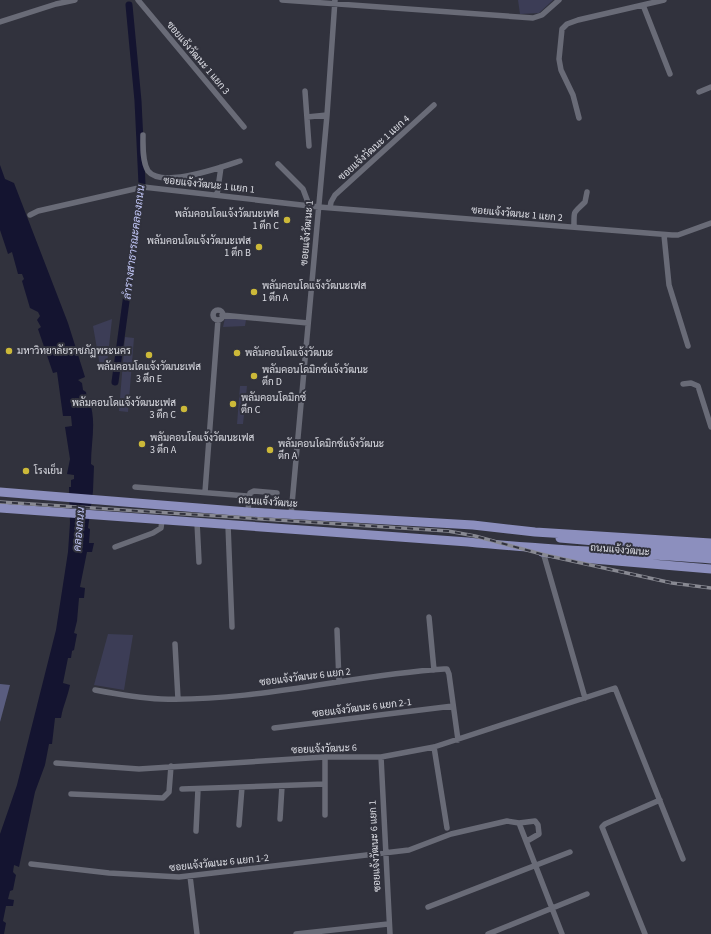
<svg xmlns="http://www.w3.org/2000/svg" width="711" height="934" font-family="'Source Sans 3',Sarabun,sans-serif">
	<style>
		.green { fill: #3c3d56 }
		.forest { fill: #5a5d7f }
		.water { fill: #141430 }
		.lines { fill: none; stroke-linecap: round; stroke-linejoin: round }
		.canal { stroke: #141430; stroke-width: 7 }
		.street { stroke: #696b77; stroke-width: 5.5 }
		.primary { stroke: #8c8fbe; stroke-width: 9 }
		.rail-casing { stroke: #888992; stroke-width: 3.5 }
		.rail { stroke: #31323d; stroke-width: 2; stroke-dasharray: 6; stroke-linecap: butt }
		.poi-dot { fill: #ccb939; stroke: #31323d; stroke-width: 1.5 }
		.labels { text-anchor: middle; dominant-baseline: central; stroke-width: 4; stroke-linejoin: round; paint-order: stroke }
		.street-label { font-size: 10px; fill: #dedfe6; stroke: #31323d }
		.poi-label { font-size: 10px; fill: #dedfe6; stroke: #31323d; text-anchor: start }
		.water-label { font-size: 11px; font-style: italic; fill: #c0c5f5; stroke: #31323d }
	</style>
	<rect width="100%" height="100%" fill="#31323d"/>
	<path class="green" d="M518,0H553L539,13L520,14Z
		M225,318L246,320L245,326L223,327Z
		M112,319L107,364L100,366L93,326Z
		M125,337L134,338L128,412L119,411Z
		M240,386H247L243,424H237Z
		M108,634L133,635L124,690L94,685Z"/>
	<path class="forest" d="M0,684L10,685L0,722Z"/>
	<path class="water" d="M0,165L5,179L14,183L68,323L85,377L78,380L82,383L83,390L86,392L87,400H89C97,421 91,441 91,464L94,466L93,491L88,528L90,529L89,543H94L92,552H87L80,587L85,588L84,598H79L77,621L74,633L77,634L74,650L72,651L71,658H68L63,683L70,685C68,696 63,706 61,718H55L52,744H49L45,765L35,792L19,867L14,865L13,872L16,875L13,890L10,891L8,899L14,900L13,906H6L3,921L6,923L4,934H0V834L17,785L56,630L68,552L70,523L69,487H71V480L74,479V475L67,474L70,459L65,427L72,426L71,416H63L57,372L53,373L38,329L41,327L37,320L40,316L38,312L30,308L22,281L24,279L22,274H18L12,252L8,254L0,230Z"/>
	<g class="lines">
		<path class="canal" d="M115,382L142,184L138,101L129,5"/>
		<path class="street" d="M138,0L244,127
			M282,0L533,18L542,15L559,0
			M643,5L670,74
			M0,22L56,4L75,0
			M305,91L309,146
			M699,92L711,87
			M307,117L327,115
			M579,118L573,95L561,70L559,59L562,29L567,24L578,20L664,0
			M143,135C143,145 142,161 148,171C162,189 222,167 240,161
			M278,164L303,189L309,205
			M217,195L221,167
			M330,208L331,202L335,195L434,105
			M30,215L38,211L143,187L319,207L672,235H678L711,223
			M574,227C574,209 573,214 585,202L587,192
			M664,235L669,285L688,346
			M213 315a5 5 0 1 1 10 0a5 5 0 1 1-10 0Z
			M222,315L308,323
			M683,384L691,383L698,386L711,427
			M135,487L247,496L249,498L248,512
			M205,492L218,320
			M249,499L250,493L254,491L277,493
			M291,515L327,115L335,0
			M197,522L199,562
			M228,525L232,627
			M115,547L153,533L161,528L162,520
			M543,552L585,698
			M429,617L434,670
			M337,630L339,682
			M175,644L178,699
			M95,690C116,694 138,698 161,699C256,702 350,675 444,669H447L449,674L458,740
			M274,728L453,706
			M434,747L447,828
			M381,757L390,934
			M56,763L139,769L325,757H381L434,747L615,688L683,859
			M325,784V815
			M182,789L325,784V757
			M71,794L163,798L169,792L171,766
			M280,819L282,786
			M519,823L535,821L538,825L539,834L527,841
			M239,825L242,787
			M196,831L198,789
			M31,864L109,873L179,877L409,850L451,834L507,821L519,823L562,934
			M190,876L197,934
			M428,907L570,852
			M296,934L388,924
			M488,934L587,894
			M645,934L602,827L605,824L660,800"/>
		<path class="primary" d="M0,492L248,512L473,525L535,532L711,543
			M0,508L468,542C549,550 630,553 711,559
			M560,538L711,551
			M542,552L581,558L711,569"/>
		<defs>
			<path id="rail" d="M0,502L448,531L475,536L545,555L672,583L711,588"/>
		</defs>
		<use href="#rail" class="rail-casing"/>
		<use href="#rail" class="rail"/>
	</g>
	<g class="poi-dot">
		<circle cx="287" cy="220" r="4"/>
		<circle cx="259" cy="247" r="4"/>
		<circle cx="254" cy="292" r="4"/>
		<circle cx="9" cy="351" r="4"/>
		<circle cx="237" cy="353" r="4"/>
		<circle cx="149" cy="355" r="4"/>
		<circle cx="254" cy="376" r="4"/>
		<circle cx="233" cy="404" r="4"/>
		<circle cx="184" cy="409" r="4"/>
		<circle cx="142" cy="444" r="4"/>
		<circle cx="270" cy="450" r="4"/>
		<circle cx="26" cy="471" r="4"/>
	</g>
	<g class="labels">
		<g class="street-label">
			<text transform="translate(198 58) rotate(50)">ซอยแจ้งวัฒนะ 1 แยก 3</text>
			<text transform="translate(374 148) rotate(-42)">ซอยแจ้งวัฒนะ 1 แยก 4</text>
			<text transform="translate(209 185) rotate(6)">ซอยแจ้งวัฒนะ 1 แยก 1</text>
			<text transform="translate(517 214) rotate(5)">ซอยแจ้งวัฒนะ 1 แยก 2</text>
			<text transform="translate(307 233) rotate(-85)">ซอยแจ้งวัฒนะ 1</text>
			<text transform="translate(268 502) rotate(4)">ถนนแจ้งวัฒนะ</text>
			<text transform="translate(620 550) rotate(5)">ถนนแจ้งวัฒนะ</text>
			<text transform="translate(305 677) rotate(-7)">ซอยแจ้งวัฒนะ 6 แยก 2</text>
			<text transform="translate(362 708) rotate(-7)">ซอยแจ้งวัฒนะ 6 แยก 2-1</text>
			<text transform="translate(324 749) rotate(-2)">ซอยแจ้งวัฒนะ 6</text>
			<text transform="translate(375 846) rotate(-93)">ซอยแจ้งวัฒนะ 6 แยก 1</text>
			<text transform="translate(219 863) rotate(-6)">ซอยแจ้งวัฒนะ 6 แยก 1-2</text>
		</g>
		<g class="poi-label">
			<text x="279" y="214" text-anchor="end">พลัมคอนโดแจ้งวัฒนะเฟส<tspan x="279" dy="12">1 ตึก C</tspan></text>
			<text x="251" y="241" text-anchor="end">พลัมคอนโดแจ้งวัฒนะเฟส<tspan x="251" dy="12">1 ตึก B</tspan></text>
			<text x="262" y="286">พลัมคอนโดแจ้งวัฒนะเฟส<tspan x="262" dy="12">1 ตึก A</tspan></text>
			<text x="17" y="351">มหาวิทยาลัยราชภัฏพระนคร</text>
			<text x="245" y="353">พลัมคอนโดแจ้งวัฒนะ</text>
			<text x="149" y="367" text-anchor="middle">พลัมคอนโดแจ้งวัฒนะเฟส<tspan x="149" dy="12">3 ตึก E</tspan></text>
			<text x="262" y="370">พลัมคอนโดมิกซ์แจ้งวัฒนะ<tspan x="262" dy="12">ตึก D</tspan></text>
			<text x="241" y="398">พลัมคอนโดมิกซ์<tspan x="241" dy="12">ตึก C</tspan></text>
			<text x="176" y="403" text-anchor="end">พลัมคอนโดแจ้งวัฒนะเฟส<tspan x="176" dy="12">3 ตึก C</tspan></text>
			<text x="150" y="438">พลัมคอนโดแจ้งวัฒนะเฟส<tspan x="150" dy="12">3 ตึก A</tspan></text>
			<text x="278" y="444">พลัมคอนโดมิกซ์แจ้งวัฒนะ<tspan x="278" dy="12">ตึก A</tspan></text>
			<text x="34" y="471">โรงเย็น</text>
		</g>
		<g class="water-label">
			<text transform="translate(134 242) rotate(-83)">ลำรางสาธารณะคลองถนน</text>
			<text transform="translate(79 529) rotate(-85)">คลองถนน</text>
		</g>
	</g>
</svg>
